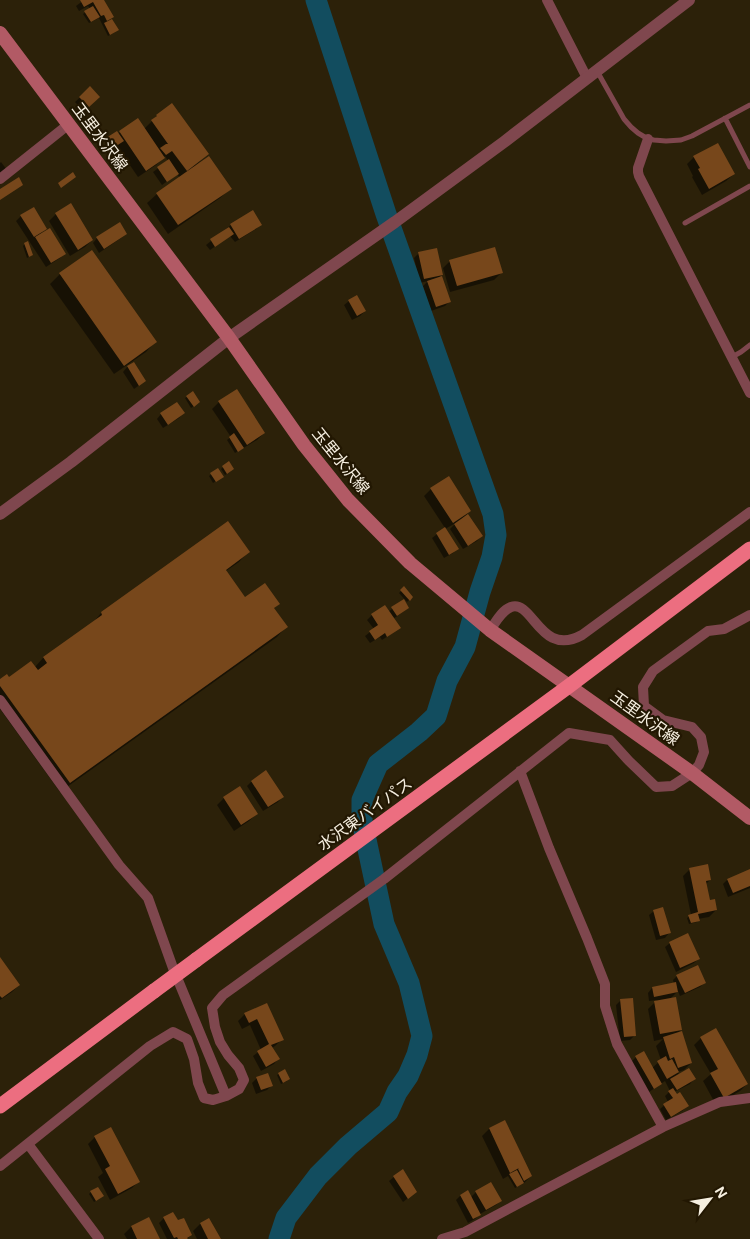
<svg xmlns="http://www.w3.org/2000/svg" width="750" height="1239" font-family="'DM Sans','Noto Sans JP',sans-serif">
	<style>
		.shadow { fill: #0007 }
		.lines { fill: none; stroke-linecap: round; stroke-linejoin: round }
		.river { stroke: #124d5f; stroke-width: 21 }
		.building { fill: #77471b }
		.service { stroke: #7f474e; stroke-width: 5 }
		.minor { stroke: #7f474e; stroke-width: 10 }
		.tertiary { stroke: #7f474e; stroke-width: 12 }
		.secondary { stroke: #b25a65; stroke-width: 14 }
		.trunk { stroke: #ec6e80; stroke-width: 15 }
		.trunk-bridge { stroke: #ec6e80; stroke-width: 15 }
		.labels { text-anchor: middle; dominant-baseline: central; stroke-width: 4.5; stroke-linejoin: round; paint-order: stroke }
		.street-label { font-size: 16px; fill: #f6efe0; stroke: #221702 }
	</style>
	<rect width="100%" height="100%" fill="#2c2109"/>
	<path class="shadow" d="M84,0H102L112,17L106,23L115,32L108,36L99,18L89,23L83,14L90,9L88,6L79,11L76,6Z
		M90,88L98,97L83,111L75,102Z
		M157,116L208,154L196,165L230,189L220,198L168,234L147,203L157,194L180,178L177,174L162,185L153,172L168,161L165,156L156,165L138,177L116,145L111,149L105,141L118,134L138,120L144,129Z
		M694,157L734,174L726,181L702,195L692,177L693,176L687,164Z
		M1,162L7,170L0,176V163Z
		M33,208L46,228L39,235L64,254L60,258L46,267L16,221L21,216Z
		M56,214L92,240L85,247L70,256L49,221Z
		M231,225H260L256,229L235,242L230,236L210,250L206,245Z
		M126,234L121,238L99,253L93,243L97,238Z
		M25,244L32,255L27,258L23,246Z
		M419,253L442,275L440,276L449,302L445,306L431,311L423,286L428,281L420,283L414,258Z
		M450,261L501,273L494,280L450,292L443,268Z
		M60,274L155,342L146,352L114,374L50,284Z
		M349,301L365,311L360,316L352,320L344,305Z
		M128,366L145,381L134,389L123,372Z
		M187,397L197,404L191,408L185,398Z
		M219,402L264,433L257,440L235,453L227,440L231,437L212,409Z
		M183,413L179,418L163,428L157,419L161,414Z
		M229,463L231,471L225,475L221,469Z
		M218,469L221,478L213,483L209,476Z
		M431,489L470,511L463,518L481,536L477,541L463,549L450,529L454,525V524L445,529L457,548L453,553L444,558L432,538L445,528L424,496Z
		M227,523L248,552L239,562L226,571L245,598L273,609L286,627L277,637L60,792L0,709V681L8,679L35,667L43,658L92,624L101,613Z
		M404,588L412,597L407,602L399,593Z
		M403,601L408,608L403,612L393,619L394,632L382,640L380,637L370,643L365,636L374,629L367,620L372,615L388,612Z
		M266,772L282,797L278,802L263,811L247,786L251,782Z
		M224,798L256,814L249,821L234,831L217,805Z
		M690,869L710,880L706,884L709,901L716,910L709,917L698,919L697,922L689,924L687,918L691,915L683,876Z
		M750,870V888L728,897L723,884L727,880Z
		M654,911L669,933L665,938L656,940L649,915Z
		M670,943L698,959L694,963L676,972L665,947Z
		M0,959L19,985L12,992L0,1000Z
		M677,976L704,983L700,987L680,996L678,991L670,999L681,1030L677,1034L691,1063L684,1070L678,1072L679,1075L694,1079L690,1084L674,1092L687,1106L682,1111L666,1120L660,1109L668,1102L665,1096L670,1091L665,1081L649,1092L631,1062L636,1057L652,1068L661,1060L656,1046L663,1039L654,1041L648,1009L657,1000L649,1001L648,993L652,988L674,984L673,980Z
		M621,1000L635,1035L630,1040L620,1041L616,1005Z
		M267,1004L282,1039L275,1046L272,1048L278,1059L274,1064L261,1071L253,1056L261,1050L250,1025L242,1029L238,1021L245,1014Z
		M701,1038L747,1084L740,1091L716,1105L703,1081L711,1074L694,1045Z
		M279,1074L287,1081L281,1084L277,1075Z
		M257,1078L271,1086L267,1090L256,1094L252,1083Z
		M505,1122L531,1176L524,1183L515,1188L508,1176L503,1179L482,1136L489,1129Z
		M95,1137L139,1181L132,1188L110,1200L98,1177L103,1173L88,1144Z
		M394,1177L416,1192L403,1202L389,1181Z
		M91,1192L100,1198L94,1202L89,1194Z
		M467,1192L470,1198L476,1192L500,1201L496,1205L480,1214L475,1219L468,1223L456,1200L460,1196Z
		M148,1218L158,1239H127L124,1234L131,1227Z
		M164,1218L177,1222L191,1235L187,1239H167L159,1223Z
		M208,1220L219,1239H197L193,1231L200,1224Z"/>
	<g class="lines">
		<path class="river" d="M279,1239L286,1218L318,1176L348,1146L388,1112L397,1092L408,1076L417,1055L422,1036L409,983L384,924L362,821V800L378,764L419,732L436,716L447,681L465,647L480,592L492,557L496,535L493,514L386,214L316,0"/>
	</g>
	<path class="building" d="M80,0H104L114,17L107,21L104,15L101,16L93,2L84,7Z
		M93,6L100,17L91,22L84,11Z
		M112,19L119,30L110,35L104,23Z
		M90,86L100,97L89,107L79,97Z
		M172,103L209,154L187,171L172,151L166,155L160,148L166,144H168L151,120L157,116L156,115Z
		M138,118L165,158L146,171L119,131Z
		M117,131L124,141L113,148L106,138Z
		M718,143L735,174L709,189L698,169L700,168L693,156Z
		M209,156L232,189L178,225L156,193Z
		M169,159L179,174L167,182L157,167Z
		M73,172L76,177L61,188L58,183Z
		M19,177L23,185L0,200V189Z
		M71,203L93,240L78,250L55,213Z
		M34,207L47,229L34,237L20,215Z
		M253,210L262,225L239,239L230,224Z
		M120,222L127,234L104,249L96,237Z
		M229,227L234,234L215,247L210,239Z
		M50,228L66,254L51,263L35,237Z
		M28,241L33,255L29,257L24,243Z
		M495,247L503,273L457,286L449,260Z
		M437,248L443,275L424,279L418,252Z
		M92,250L157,342L124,366L59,273Z
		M442,276L451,302L436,307L427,281Z
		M357,295L366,311L357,316L348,300Z
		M134,362L146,381L139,386L127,366Z
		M237,389L265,433L247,445L218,401Z
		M193,391L200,402L194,407L186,396Z
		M177,402L185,413L168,425L160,413Z
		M234,433L244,448L238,452L229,437Z
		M229,461L234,469L227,474L222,466Z
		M218,468L224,477L216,482L210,473Z
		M449,476L471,511L453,523L430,488Z
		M468,514L483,536L468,546L454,524Z
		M228,521L250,552L226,570L245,597L265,583L280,604L274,608L288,627L70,783L0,686V679L7,674L9,677L31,661L38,670L47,663L43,657L102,615L101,612Z
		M445,527L459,549L449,555L436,533Z
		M404,586L413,597L410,601L400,590Z
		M404,599L409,608L397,616L391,607Z
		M385,605L401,628L387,637L385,633L375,640L369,631L378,625L371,614Z
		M266,770L284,797L268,807L251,781Z
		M240,786L258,814L241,825L223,797Z
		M708,864L711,880L706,881L710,900L715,899L717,910L698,914L700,921L691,923L688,915L698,912L689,868Z
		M750,869V886L733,893L727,879Z
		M663,907L671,933L660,936L653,910Z
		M688,933L700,959L680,968L669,942Z
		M0,957L20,985L2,998L0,996Z
		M698,965L706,983L685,993L676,975Z
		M676,982L678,992L654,997L652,987Z
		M676,997L682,1030L660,1034L654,1001Z
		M633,998L636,1036L624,1037L620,999Z
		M267,1003L284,1040L271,1045L280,1059L266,1067L257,1051L269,1044L257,1019L249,1023L244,1013Z
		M716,1028L748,1084L724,1098L710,1073L718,1069L700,1037Z
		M682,1031L692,1063L678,1068L674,1057L670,1059L663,1037Z
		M644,1051L662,1084L654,1089L635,1056Z
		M666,1056L668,1061L672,1059L679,1072L667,1079L657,1061Z
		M689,1068L696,1079L677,1090L670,1079Z
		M285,1069L290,1079L283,1083L278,1073Z
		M268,1073L273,1086L261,1090L256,1077Z
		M673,1088L677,1094L680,1092L689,1106L671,1117L663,1104L673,1098L668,1091Z
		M505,1120L532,1176L524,1181L518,1169L519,1168L510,1173L489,1128Z
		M111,1127L140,1182L118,1194L105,1169L110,1166L94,1136Z
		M403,1169L417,1192L408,1199L393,1176Z
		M517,1170L524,1183L517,1187L509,1174Z
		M491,1182L502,1201L486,1210L475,1191Z
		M98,1187L104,1196L96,1201L90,1191Z
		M468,1190L481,1215L473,1219L460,1195Z
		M173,1212L178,1220L184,1218L192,1235L187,1238L188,1239H178L177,1237L174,1238L163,1217Z
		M149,1217L160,1239H137L131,1226Z
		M209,1218L221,1239H208L200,1223Z"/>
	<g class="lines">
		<path class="service" d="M597,71L624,119L631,127L638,133L648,139L654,140L666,141L681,140L692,136L750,105
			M725,118L750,167
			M685,223L750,186
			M732,357L741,352L750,345"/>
		<path class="minor" d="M547,0L587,78
			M648,139L638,168V172L639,176L750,393
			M0,179L69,124
			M490,630C496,622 501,611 511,607C533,599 540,658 582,635L750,512
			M0,700L119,865L148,898L173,968L226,1096
			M520,771L549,848L587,938L605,984V1006L617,1044L663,1127
			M28,1144L99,1239
			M0,1166L150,1046L173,1032L187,1039L194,1059L198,1083L204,1098L213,1100L226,1096L239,1089L244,1080L239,1068L228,1055L220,1042L215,1027L212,1008L223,995L384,879L569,733L610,740L629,761L656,787L672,786L692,773L699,765L704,752L701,737L692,727L663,720L644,706L643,687L653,671L708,631L724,629L750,615
			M442,1239L465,1232L663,1127L720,1102L750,1098"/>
		<path class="tertiary" d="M0,514L71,462L229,338L395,222L504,142L689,0"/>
		<path class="secondary" d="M0,33L229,338L304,445L348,500L410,563L490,630L692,773L750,818"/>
		<path class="trunk" d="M196,960L569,686L750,549
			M0,1106L154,991"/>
		<path class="trunk-bridge" d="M154,991L196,960"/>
	</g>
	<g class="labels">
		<g class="street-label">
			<text transform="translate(100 137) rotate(53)">玉里水沢線</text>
			<text transform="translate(341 461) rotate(51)">玉里水沢線</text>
			<text transform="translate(645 718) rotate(36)">玉里水沢線</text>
			<text transform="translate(365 814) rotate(-36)">水沢東バイパス</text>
		</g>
	</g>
	<g transform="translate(710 1199) rotate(59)" stroke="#221702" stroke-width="4" paint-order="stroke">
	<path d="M0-4L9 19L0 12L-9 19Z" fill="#f6efe0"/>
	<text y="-8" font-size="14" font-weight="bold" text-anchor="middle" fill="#f6efe0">N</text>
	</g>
</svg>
